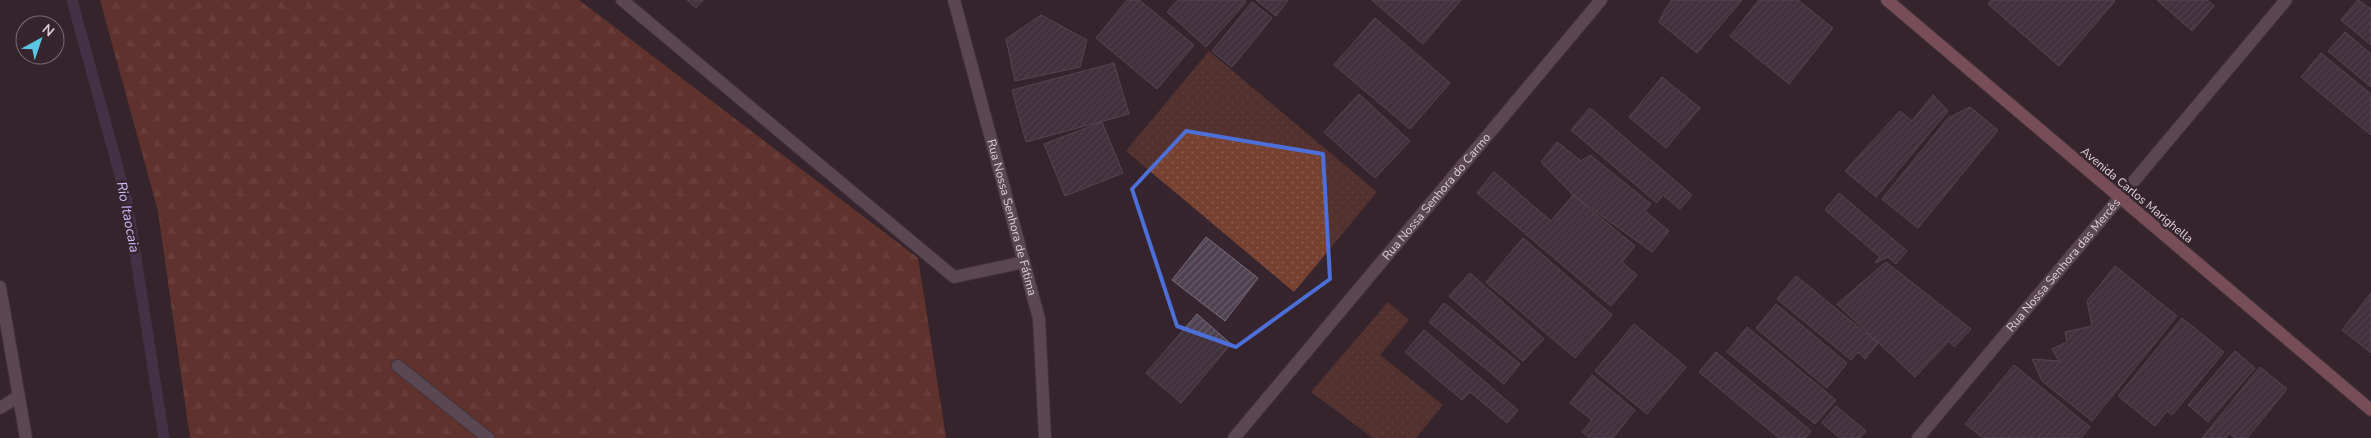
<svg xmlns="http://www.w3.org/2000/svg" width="2371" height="438" font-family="'Nunito Sans',sans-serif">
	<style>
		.grass { fill: url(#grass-dots) }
		.forest { fill: url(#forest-firs) }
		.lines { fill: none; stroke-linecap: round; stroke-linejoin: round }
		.stream { stroke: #524064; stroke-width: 11 }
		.building { fill: url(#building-hatch); stroke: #796c7c }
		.minor-casing { stroke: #4f4148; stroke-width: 14 }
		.major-casing { stroke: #4f4148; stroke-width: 14 }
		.minor { stroke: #86727c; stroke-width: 12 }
		.major { stroke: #c67f8c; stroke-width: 12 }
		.marked { fill: none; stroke: #4d6fd8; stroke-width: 4; stroke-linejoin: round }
		.labels { text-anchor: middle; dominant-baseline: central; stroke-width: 5; stroke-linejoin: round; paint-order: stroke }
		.street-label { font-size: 12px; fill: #ddd2d7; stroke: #36252e }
		.water-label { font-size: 14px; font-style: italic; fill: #c9bbf8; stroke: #36252e }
	</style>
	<defs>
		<pattern id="grass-dots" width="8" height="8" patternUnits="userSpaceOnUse" patternTransform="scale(1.25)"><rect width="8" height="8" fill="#764131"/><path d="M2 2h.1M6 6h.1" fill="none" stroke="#895c4e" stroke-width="1.8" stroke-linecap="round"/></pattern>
		<pattern id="forest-firs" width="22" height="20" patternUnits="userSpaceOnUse" patternTransform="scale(1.25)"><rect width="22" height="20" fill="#93442d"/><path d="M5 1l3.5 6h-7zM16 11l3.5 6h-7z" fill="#a25e4b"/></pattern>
		<pattern id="building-hatch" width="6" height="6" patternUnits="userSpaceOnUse" patternTransform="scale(1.25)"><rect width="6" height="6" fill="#4e4251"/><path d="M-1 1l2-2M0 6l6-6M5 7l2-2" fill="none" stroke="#675c69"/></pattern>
	</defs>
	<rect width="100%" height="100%" fill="#36252e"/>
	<path class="grass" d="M1209,51L1377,192L1294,292L1126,151Z
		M1388,302L1409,320L1380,355L1443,405L1416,438H1373L1311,392Z"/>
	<path class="forest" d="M100,0H579L918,258L946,438H190L158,211Z"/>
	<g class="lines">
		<path class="stream" d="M72,0L127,201L164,438"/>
	</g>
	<path class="building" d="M687,0H703L696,8Z
		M1127,0H1139L1194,45L1157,89L1096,38Z
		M1178,0H1244L1246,2L1206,47L1167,12Z
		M1256,0H1288L1276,16Z
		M1372,0H1461L1423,44Z
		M1672,0H1742L1697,53L1659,22L1666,8Z
		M1759,0H1798L1833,28L1789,84L1730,36Z
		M1991,0H2113L2115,1L2059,66L1988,4Z
		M2157,0H2207L2214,6L2192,31Z
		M2358,0L2371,9V45L2341,20Z
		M1252,2L1272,18L1232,67L1212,51Z
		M1041,15L1087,40L1080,67L1015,81L1006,39Z
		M1375,18L1450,83L1410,129L1334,65Z
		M2345,32L2371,54V87L2328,51Z
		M2321,53L2371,94V135L2301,77Z
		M1114,63L1129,114L1026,142L1012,90Z
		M1662,77L1700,108L1666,148L1629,117Z
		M1359,94L1410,141L1375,178L1324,132Z
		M1933,95L1948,111L1876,197L1845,171L1900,111L1912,121Z
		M1970,107L1998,130L1918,228L1882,199L1948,118Z
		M1590,108L1692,195L1680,209L1663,195L1657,203L1571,130Z
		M1102,122L1123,173L1065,196L1044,144Z
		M1557,142L1581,161L1590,155L1651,204L1645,211L1669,231L1652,252L1573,195L1541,162Z
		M1494,172L1551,221L1573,195L1635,246L1622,262L1637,275L1611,306L1477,193Z
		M1839,193L1907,251L1896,264L1888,257L1875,263L1880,257L1825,210Z
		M1206,237L1258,278L1225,321L1172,280Z
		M1523,238L1612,315L1575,358L1486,282Z
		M1886,262L1971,329L1954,347L1949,341L1915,377L1837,304Z
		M2115,266L2177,316L2092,421L2042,381L2032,359L2059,361L2052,349L2067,342L2065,332L2092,326L2087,301Z
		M1470,273L1544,339L1523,361L1449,296Z
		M1796,276L1878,343L1865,359L1858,352L1851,360L1777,299Z
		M2371,293V353L2342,330Z
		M1444,303L1520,364L1504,384L1429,322Z
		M1776,304L1847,363L1827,388L1756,328Z
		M1197,314L1231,344L1181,403L1146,373Z
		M2182,318L2224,352L2172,415L2167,411L2155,426L2118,396Z
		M1634,324L1686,367L1647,414L1595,371Z
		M1747,327L1836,400L1815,424L1727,352Z
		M1424,330L1518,410L1507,423L1470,392L1462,400L1405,352Z
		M2235,351L2255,368L2208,422L2188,405Z
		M1716,352L1811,431L1805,438H1779L1699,372Z
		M2014,365L2090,427L2081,438H1983L1965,424Z
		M2260,367L2287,389L2247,438H2235L2229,433L2226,438H2202Z
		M1592,375L1635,410L1613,438H1589L1582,432L1592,420L1570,403Z
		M1836,406L1866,431L1860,438H1840L1822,423Z"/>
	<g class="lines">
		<defs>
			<g id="minor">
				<path d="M622,0L954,277L1024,262"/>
				<path id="s1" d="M954,0L1039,319L1045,438"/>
				<path d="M0,287L26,438"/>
				<path d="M398,366L488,438"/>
				<path d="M0,408L19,396"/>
				<path id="s2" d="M1234,438L1601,0"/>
				<path id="s3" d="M1918,438L2286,0"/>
			</g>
			<path id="major" d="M1887,0L2371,410"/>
		</defs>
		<use href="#minor" class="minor-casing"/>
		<use href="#major" class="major-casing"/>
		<use href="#minor" class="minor"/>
		<use href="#major" class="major"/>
	</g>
	<path d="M0 0H2371V438H0ZM1186,131L1323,154L1330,279L1236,347L1177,326L1132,189Z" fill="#36252e" fill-opacity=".55" fill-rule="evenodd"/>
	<path class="marked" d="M1186,131L1323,154L1330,279L1236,347L1177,326L1132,189Z"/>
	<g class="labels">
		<g class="street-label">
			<text transform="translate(2137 195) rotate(40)">Avenida Carlos Marighella</text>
			<text stroke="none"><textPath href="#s2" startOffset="315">Rua Nossa Senhora do Carmo</textPath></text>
			<text stroke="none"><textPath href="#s1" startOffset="225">Rua Nossa Senhora de Fátima</textPath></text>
			<text stroke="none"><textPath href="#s3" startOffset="226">Rua Nossa Senhora das Mercês</textPath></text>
		</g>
		<g class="water-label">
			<text transform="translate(128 217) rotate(79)">Rio Itaocaia</text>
		</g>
	</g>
	<g transform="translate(40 40) rotate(40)"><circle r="24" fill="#36252e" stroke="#796a72"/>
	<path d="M0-4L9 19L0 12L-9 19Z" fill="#5ac8e5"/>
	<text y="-8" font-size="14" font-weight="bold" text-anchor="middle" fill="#ddd2d7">N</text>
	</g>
</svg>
